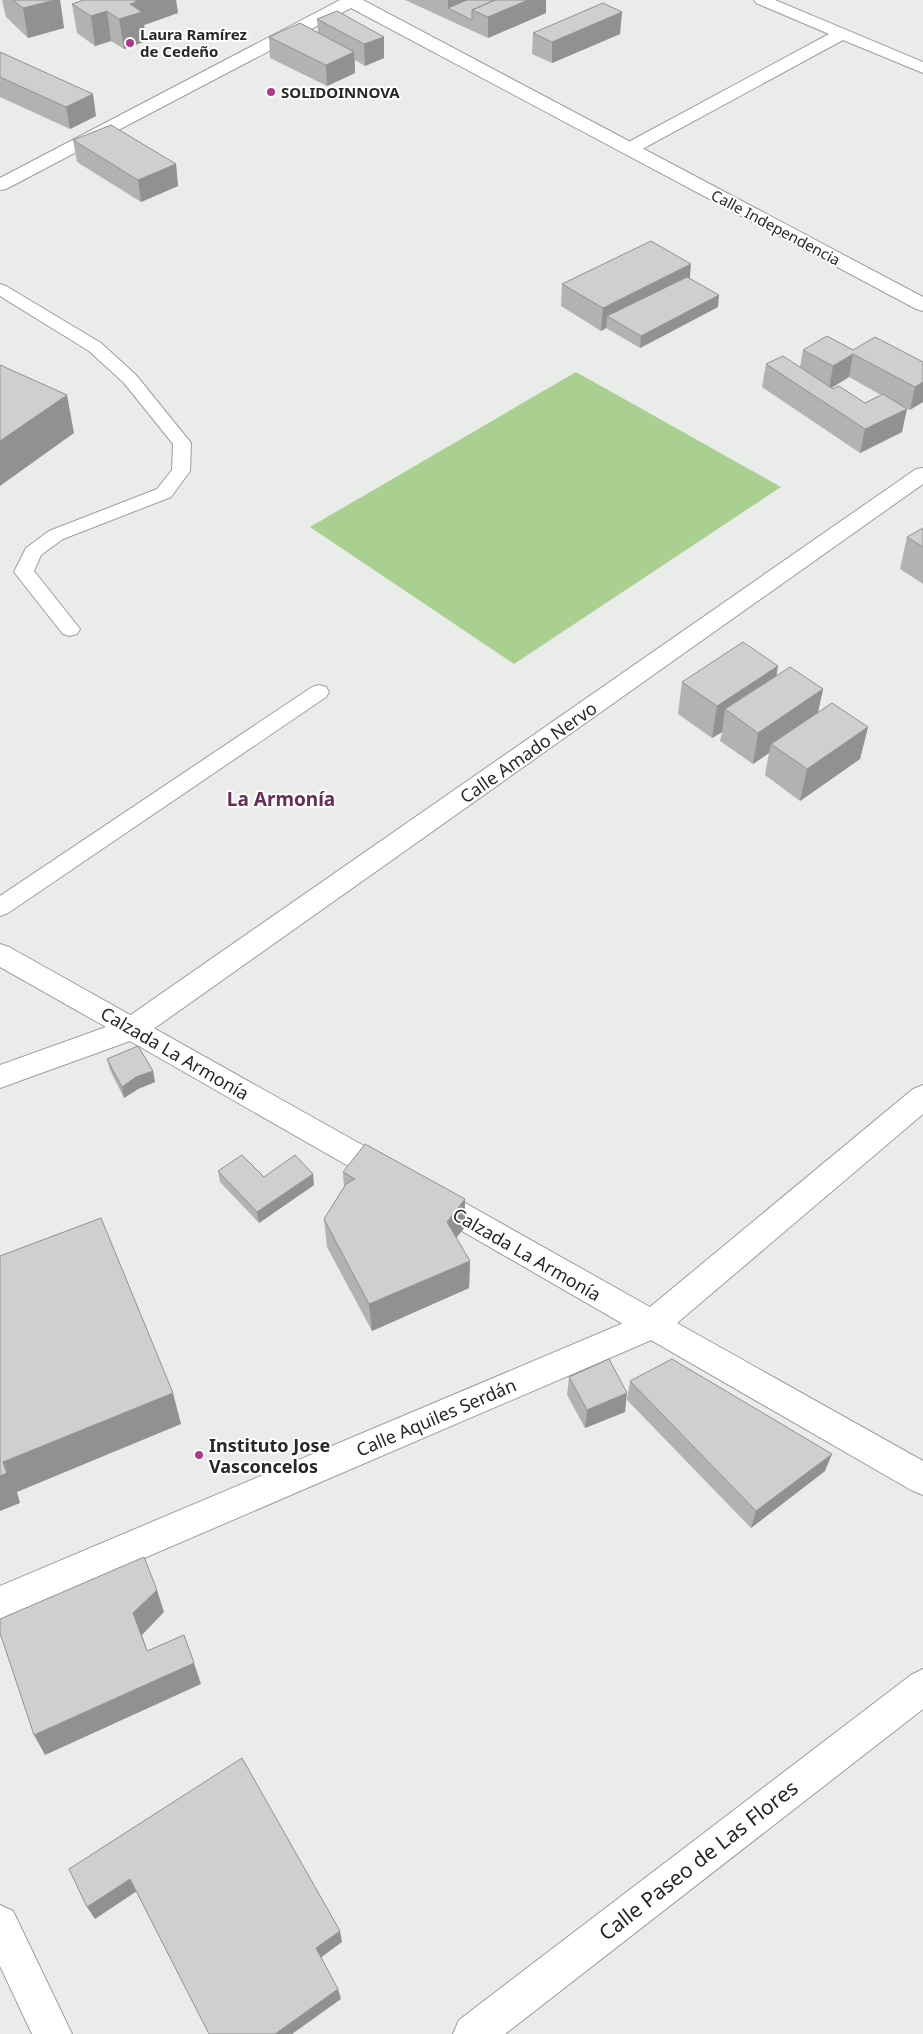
<svg xmlns="http://www.w3.org/2000/svg" width="923" height="2034" font-family="'Noto Sans',sans-serif">
	<style>
		.green { fill: #a9cf91 }
		.lines { fill: none; stroke-linecap: round; stroke-linejoin: round }
		.service-casing { stroke: #9d9f9c; stroke-width: 2 }
		.minor-casing { stroke: #9d9f9c; stroke-width: 2 }
		.tertiary-casing { stroke: #9d9f9c; stroke-width: 2 }
		.service { fill: #fff; fill-rule: evenodd }
		.minor { fill: #fff; fill-rule: evenodd }
		.tertiary { fill: #fff; fill-rule: evenodd }
		.wall { fill: #b1b3b0; fill-rule: evenodd }
		.shaded-wall { fill: #909290 }
		.building { fill: #ced0cd; stroke: #909290 }
		.poi-dot { fill: #b0378b; stroke: #fff; stroke-width: 2 }
		.labels { text-anchor: middle; dominant-baseline: central; stroke-width: 4; stroke-linejoin: round; paint-order: stroke }
		.far-poi-label { font-size: 15px; font-weight: bold; fill: #282827; stroke: #fff; text-anchor: start }
		.far-street-label { font-size: 15px; fill: #282827; stroke: #fff }
		.street-label { font-size: 18px; fill: #282827; stroke: #fff }
		.poi-label { font-size: 18px; font-weight: bold; fill: #282827; stroke: #fff; text-anchor: start }
		.neighbourhood-label { font-size: 19px; font-weight: bold; fill: #692d55; stroke: #fff }
		.near-street-label { font-size: 21px; fill: #282827; stroke: #fff }
	</style>
	<rect width="100%" height="100%" fill="#eaece9"/>
	<path class="green" d="M576,372L781,487L514,664L310,527Z"/>
	<g class="lines">
		<defs>
			<path id="service" d="M0,284L6,286L101,343L136,375L191,443L190,471L171,497L63,539L41,555L34,571L80,629L77,634L70,636L63,634L14,572L26,548L49,531L157,489L172,470L173,444L124,383L89,351L0,296Z
				M319,685L326,687L329,692L326,697L8,913L0,916V896L312,687Z"/>
			<path id="minor" d="M754,0H775L923,62V73L843,40L635,153L629,154L623,153L620,149L623,145L829,34L756,3Z
				M0,944L9,947L398,1165L403,1174L398,1183L388,1186L378,1183L130,1041L0,1088V1065L106,1027L0,967Z
				M923,1085V1114L677,1323L923,1461V1495L911,1490L422,1208L417,1199L422,1190L432,1186L442,1190L650,1307L913,1089Z
				M923,1669V1709L505,2034H453L459,2020L911,1675Z
				M0,1905L13,1911L72,2034H32L0,1966Z"/>
			<path id="tertiary" d="M340,0H363L923,297V311L916,309L351,8L6,189L0,190V178Z
				M923,468V484L142,1037L132,1040L122,1037L118,1029L122,1021L916,469Z
				M652,1311L663,1315L668,1325L663,1335L0,1620V1586Z"/>
		</defs>
		<use href="#service" class="service-casing"/>
		<use href="#minor" class="minor-casing"/>
		<use href="#tertiary" class="tertiary-casing"/>
		<use href="#service" class="service"/>
		<use href="#minor" class="minor"/>
		<use href="#tertiary" class="tertiary"/>
	</g>
	<path class="wall" d="M2,0H60L64,28L28,38L6,17Z
		M84,0H176L178,13L144,25L146,41L124,49L111,41L95,46L77,33L72,4Z
		M405,0H546V13L488,38Z
		M337,11L384,58L365,66L355,60V73L327,86L270,58L269,37L318,32L317,19Z
		M533,33L620,34L552,63L532,54Z
		M0,52L96,116L70,129L0,97Z
		M73,140L176,164L178,186L141,202L77,162Z
		M690,278L718,307L640,348L606,328L601,331L561,306L562,284Z
		M803,350H853L923,362L910,410L905,408L902,432L860,453L762,387L766,364L800,367ZM849,377L881,395L865,403L832,388Z
		M923,528V584L900,569L907,537Z
		M778,666L776,675L823,689L818,712L868,727L860,759L800,801L765,775L769,753L753,764L720,741L722,732L712,738L678,714L682,682Z
		M107,1059L153,1071L155,1082L138,1089L124,1098L110,1070Z
		M218,1171L264,1177L314,1185L259,1223L220,1182Z
		M343,1172L465,1227L456,1238L470,1261L469,1288L372,1331L327,1247L324,1219L344,1187Z
		M569,1377L625,1412L585,1428L567,1395Z
		M630,1381L825,1471L751,1528L627,1400Z"/>
	<path class="shaded-wall" d="M55,0H60L64,28L28,38L23,8Z
		M133,0H176L178,13L144,25L146,41L124,49L119,19Z
		M448,0H470L448,8Z
		M528,0H546V13L488,38V17Z
		M107,11L111,41L95,46L91,16Z
		M622,12L620,34L552,63V42Z
		M384,37V58L365,66L364,44Z
		M354,52L355,73L327,86L326,65Z
		M93,94L96,116L70,129L66,107Z
		M176,164L178,186L141,202L138,180Z
		M691,264L689,287L607,316L606,328L601,331L603,308Z
		M719,295L718,307L640,348L641,336Z
		M853,354L849,377L829,389L833,366Z
		M923,382V402L910,410L915,387Z
		M67,395L74,433L0,486V441Z
		M907,409L902,432L860,453L865,429Z
		M778,666L773,697L725,709L722,732L712,738L717,706Z
		M823,689L816,721L771,744L769,753L753,764L758,733Z
		M868,727L860,759L800,801L807,769Z
		M153,1071L155,1082L138,1089L124,1098L122,1087L136,1077Z
		M313,1174L314,1185L259,1223L257,1212Z
		M465,1199V1227L447,1249V1222Z
		M470,1261L469,1288L372,1331L369,1304Z
		M173,1393L181,1424L17,1492L20,1503L0,1511V1476L3,1462Z
		M627,1393L625,1412L585,1428L587,1410Z
		M832,1454L825,1471L751,1528L756,1511Z
		M157,1590L164,1612L142,1635L155,1673L133,1613Z
		M194,1663L201,1684L45,1755L34,1735Z
		M130,1879L137,1891L95,1919L87,1907Z
		M340,1931L342,1942L319,1959L316,1948Z
		M338,1989L341,1999L292,2034H275Z"/>
	<path class="building" d="M13,0H55L23,8Z
		M84,0H134L137,2L130,4L142,12L119,19L107,11L91,16L72,4Z
		M467,0H495L472,10V20L448,8Z
		M495,0H528L488,17L472,10Z
		M603,3L622,12L552,42L533,33Z
		M337,11L384,37L364,44L317,19Z
		M300,23L354,52L326,65L269,37Z
		M0,52L93,94L66,107L0,77Z
		M111,125L176,164L138,180L73,140Z
		M651,241L691,264L603,308L562,284Z
		M687,277L719,295L641,336L607,316Z
		M827,336L853,350L875,337L923,362V382L915,387L853,354L833,366L803,350Z
		M783,356L833,389L839,386L865,403L883,394L907,409L865,429L766,364Z
		M0,365L67,395L0,441Z
		M923,528V547L907,537Z
		M743,642L778,666L717,706L682,682Z
		M790,667L823,689L758,733L725,709Z
		M832,703L868,727L807,769L771,744Z
		M138,1046L153,1071L136,1077L122,1087L107,1059Z
		M365,1144L465,1199L447,1222L470,1261L369,1304L324,1219L346,1184L355,1179L343,1172Z
		M242,1155L264,1177L295,1155L313,1174L257,1212L218,1171Z
		M101,1218L173,1393L3,1462L7,1473L0,1476V1256Z
		M609,1359L627,1393L587,1410L569,1377Z
		M672,1359L832,1454L756,1511L630,1381Z
		M144,1557L157,1590L133,1613L147,1651L184,1635L194,1663L34,1735L0,1633V1619Z
		M242,1758L340,1931L316,1948L338,1989L275,2034H209L130,1879L87,1907L69,1869Z"/>
	<g class="poi-dot">
		<circle cx="130" cy="43" r="5"/>
		<circle cx="271" cy="92" r="5"/>
		<circle cx="199" cy="1455" r="5"/>
	</g>
	<g class="labels">
		<g class="far-poi-label">
			<text x="140" y="34">Laura Ramírez<tspan x="140" dy="17">de Cedeño</tspan></text>
			<text x="281" y="92">SOLIDOINNOVA</text>
		</g>
		<g class="far-street-label">
			<text transform="translate(776 227) rotate(28)">Calle Independencia</text>
		</g>
		<g class="street-label">
			<text transform="translate(528 752) rotate(-35)">Calle Amado Nervo</text>
			<text transform="translate(175 1053) rotate(30)">Calzada La Armonía</text>
			<text transform="translate(527 1254) rotate(30)">Calzada La Armonía</text>
			<text transform="translate(436 1417) rotate(-23)">Calle Aquiles Serdán</text>
		</g>
		<g class="poi-label">
			<text x="209" y="1445">Instituto Jose<tspan x="209" dy="21">Vasconcelos</tspan></text>
		</g>
		<g class="neighbourhood-label">
			<text x="281" y="799">La Armonía</text>
		</g>
		<g class="near-street-label">
			<text transform="translate(698 1860) rotate(-38)">Calle Paseo de Las Flores</text>
		</g>
	</g>
</svg>
